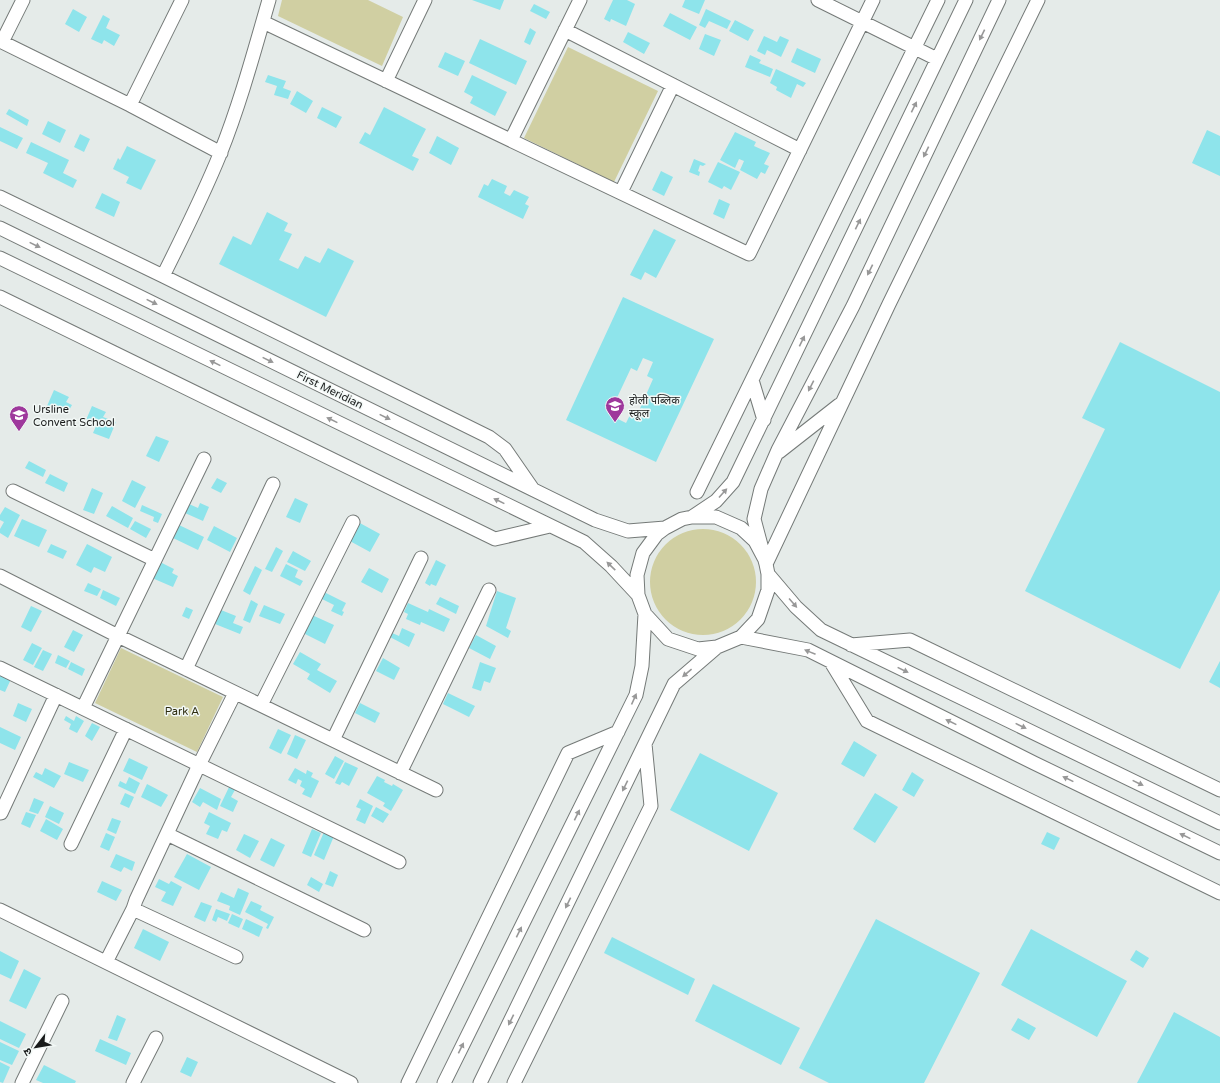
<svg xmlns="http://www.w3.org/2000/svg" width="1220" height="1083" font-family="'Varela Round','Noto Sans Devanagari',sans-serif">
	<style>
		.green { fill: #d0cfa2 }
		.building { fill: #8ee4eb; fill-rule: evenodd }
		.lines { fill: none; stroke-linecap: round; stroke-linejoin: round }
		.minor-casing { stroke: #757a78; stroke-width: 15 }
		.minor { stroke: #fff; stroke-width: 13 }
		.oneway { fill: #989898 }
		.labels { text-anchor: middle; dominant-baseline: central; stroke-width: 3; stroke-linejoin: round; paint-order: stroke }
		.street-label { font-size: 11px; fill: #191b1b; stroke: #f2f8f6 }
		.poi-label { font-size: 11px; fill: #191b1b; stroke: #f2f8f6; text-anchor: start }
		.park-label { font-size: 11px; fill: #2d2c0f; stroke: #f2f8f6 }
	</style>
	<rect width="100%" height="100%" fill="#e5ebe9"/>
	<path class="green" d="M282,0H368L403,17L382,66L278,16Z
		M568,47L658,91L614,182L524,138Z
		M650 582a53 53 0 1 1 106 0a53 53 0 1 1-106 0Z
		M121,648L223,697L197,752L95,703Z"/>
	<path class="building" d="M472,0H504L500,10Z
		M613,0H627L635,4L626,26L611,19L610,22L604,19Z
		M685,0H705L699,14L682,7Z
		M534,4L550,12L546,19L530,11Z
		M73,9L87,17L79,32L65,24Z
		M706,9L731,21L727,29L709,21L705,28L699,25Z
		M670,13L697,27L690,40L663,26Z
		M103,15L110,19L106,28L120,35L114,46L104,40L102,44L91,39Z
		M735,20L754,30L748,41L729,31Z
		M530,28L536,32L530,45L524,42Z
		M628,32L650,43L644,54L623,42Z
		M705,34L721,40L714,56L699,49Z
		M764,36L777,42L780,36L789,40L781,57L767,50L765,55L757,51Z
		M480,39L527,61L516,85L469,63Z
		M797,48L821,59L815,73L791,62Z
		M445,52L465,61L458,76L438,67Z
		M750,55L761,60L759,63L773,69L770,77L745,67Z
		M776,69L806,83L803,87L797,84L791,98L776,90L777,87L770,83Z
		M268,75L286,81L283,88L291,91L288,99L274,95L277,86L265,82Z
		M472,75L507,92L495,116L470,103L473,97L464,92Z
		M297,91L313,101L306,113L290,104Z
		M322,107L342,117L336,128L317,118Z
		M384,107L426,129L412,156L419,159L413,171L359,143L365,132L370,135Z
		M9,109L29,120L27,126L6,114Z
		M48,121L66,130L60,143L42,134Z
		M0,127L23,138L17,149L0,141Z
		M1207,130L1220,136V176L1192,163Z
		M735,132L756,142L754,146L770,153L764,164L769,166L765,174L761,172L757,179L740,170L744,161L739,159L735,168L720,160Z
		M80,134L90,139L84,152L74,147Z
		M437,136L459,148L451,165L429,153Z
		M31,142L69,160L63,173L77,180L73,188L43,173L48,163L26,153Z
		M127,146L156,160L141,190L126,183L129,177L113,169L118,158L120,160Z
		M694,159L706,164L703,166L700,165L698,171L700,172L699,176L689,172Z
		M718,162L740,172L731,190L724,186L722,189L708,182Z
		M661,171L673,177L664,196L652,190Z
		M492,179L507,186L504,193L510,196L514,190L529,197L525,204L529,206L523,219L478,197L484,184L488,186Z
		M102,193L120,202L114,217L95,208Z
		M719,199L730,204L724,219L713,214Z
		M267,212L288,223L284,231L292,234L279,260L298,269L305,256L320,263L328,248L354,261L326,317L219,264L233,236L251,245Z
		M654,229L676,240L656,278L645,272L641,280L630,275Z
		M623,297L714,339L656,462L566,420ZM643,358L653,362L647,376L653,379L638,413L632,411L626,423L616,418L622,406L615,402L631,368L637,371Z
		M1120,342L1220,392V590L1180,669L1025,591L1105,429L1082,418Z
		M54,390L69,397L66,402L72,405L68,412L59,408L58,411L47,406Z
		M92,406L106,412L103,417L116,422L109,439L93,433L97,424L86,420Z
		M156,436L169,441L159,462L146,456Z
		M29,461L46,470L43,477L25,468Z
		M50,474L68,483L64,492L45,483Z
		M217,478L227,483L221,493L211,488Z
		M132,480L146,487L135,508L122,501Z
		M92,488L103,493L94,514L83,510Z
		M295,498L308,504L300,523L286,517Z
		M200,503L209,507L203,521L185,513L189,504L198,508Z
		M142,505L162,514L158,523L153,521L154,517L140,511Z
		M112,506L133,518L128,528L106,516Z
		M5,507L20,515L8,538L0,533V529L4,522L0,520V515Z
		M22,519L47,530L39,547L14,536Z
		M135,521L151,529L146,538L130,529Z
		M358,522L380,534L370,552L348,540Z
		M179,525L204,537L198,550L173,538Z
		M214,526L237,538L230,552L207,540Z
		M51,544L67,551L63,559L47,552Z
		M87,544L112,557L105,572L94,567L91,573L76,565Z
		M276,547L283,551L272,572L265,569Z
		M293,551L311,561L305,571L287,562Z
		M436,560L446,565L436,586L431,584L430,586L425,583Z
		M160,562L174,569L172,573L178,576L173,587L152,578Z
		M286,564L298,570L295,577L303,581L300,586L280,576Z
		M255,566L262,570L250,595L243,591Z
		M369,568L389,579L382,593L361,582Z
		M88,583L101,589L97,596L84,591Z
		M103,590L120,598L116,606L100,598Z
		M497,591L516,598L506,628L511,631L508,638L486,626Z
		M324,592L346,603L342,611L344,612L342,616L331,611L334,605L322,599L319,605L318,604Z
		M440,597L459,606L456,614L436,604Z
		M251,600L258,604L250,623L243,620Z
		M408,603L428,612L429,609L450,619L444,632L421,622L420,625L406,619L408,614L404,612Z
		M264,605L285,614L280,624L259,616Z
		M31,606L42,611L31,632L21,627Z
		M186,607L193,610L189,619L182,616Z
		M221,610L236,616L233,623L243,627L240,634L215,624Z
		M312,615L334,625L325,644L303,633Z
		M402,628L415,634L409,647L388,636L390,632L399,636Z
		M73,630L83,635L74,652L64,647Z
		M476,635L496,646L490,659L469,648Z
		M32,643L42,648L33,665L23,660Z
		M43,650L52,654L43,671L34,667Z
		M300,652L321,664L317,670L337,681L330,693L307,679L310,674L293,664Z
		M58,655L70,661L66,668L55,663Z
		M383,658L400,668L394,680L376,671Z
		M1220,661V688L1209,682Z
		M71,662L85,669L82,676L68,669Z
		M480,662L496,668L490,683L484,681L481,691L472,688Z
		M0,673L11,679L5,692L0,690Z
		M448,693L475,706L469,717L443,704Z
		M18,703L32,709L26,722L13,716Z
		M360,703L380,713L375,723L355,713Z
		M66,716L74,721L76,716L84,721L77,733L69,729L71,724L64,720Z
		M92,723L100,727L92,741L85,736Z
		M0,727L21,737L15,750L0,743Z
		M278,729L291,735L281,754L269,748Z
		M295,735L306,740L297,759L287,754Z
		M854,741L877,755L864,777L841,764Z
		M700,753L778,793L749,851L670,810Z
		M335,756L344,761L334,779L325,774Z
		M129,758L148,767L142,780L123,771Z
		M69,762L89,770L83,782L64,774Z
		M345,762L358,768L349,786L342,782L340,785L335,783Z
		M45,768L61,776L54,788L33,777L36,772L42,775Z
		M295,768L306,774L307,770L313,773L311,777L319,781L311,798L302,794L305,789L300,786L302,781L298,779L296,784L288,780Z
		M912,772L924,780L914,797L902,790Z
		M377,776L385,780L384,782L392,786L393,784L403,790L391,811L383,806L385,803L367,793Z
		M129,777L140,783L135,794L118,786L120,781L126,784Z
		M147,784L168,795L161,807L141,797Z
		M230,785L236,788L231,797L238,801L233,812L220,806Z
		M200,788L221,799L217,810L203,802L200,807L192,802Z
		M125,793L134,797L129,808L120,804Z
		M875,793L898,807L875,843L853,829Z
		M34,798L44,802L38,814L29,811Z
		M360,799L373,806L365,824L356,820L361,809L356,807Z
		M50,806L64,813L59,824L45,817Z
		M376,807L389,814L383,823L371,816Z
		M26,812L36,815L30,828L21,824Z
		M209,812L231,823L227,832L222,830L218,839L206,834L210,826L204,823Z
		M112,818L121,821L116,834L107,830Z
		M46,819L63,829L57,840L40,831Z
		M312,829L321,833L311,857L302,853Z
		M324,832L334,836L324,860L314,855Z
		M1047,832L1060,838L1054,850L1041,844Z
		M106,833L115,837L109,851L100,847Z
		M244,834L259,841L250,858L236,850Z
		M271,838L285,845L274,867L260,860Z
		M116,854L135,862L132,871L124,867L121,872L110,867Z
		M187,854L211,867L199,890L174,877Z
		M330,871L338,875L333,887L325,884Z
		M311,877L323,884L319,892L307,885Z
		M159,879L169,884L171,881L182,887L173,906L161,901L166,892L155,887Z
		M102,881L122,890L116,901L97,892Z
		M238,888L249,893L240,915L229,910L230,906L217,901L221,892L234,898Z
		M251,901L262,906L260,910L274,917L268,929L266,928L268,924L245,912Z
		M201,902L212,906L205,922L194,917Z
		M216,909L230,914L227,921L218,917L216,922L212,920Z
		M232,914L243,919L239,928L228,923Z
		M246,919L263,927L259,937L242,929Z
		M876,919L980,973L924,1083H829L799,1068Z
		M143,929L169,942L160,961L134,948Z
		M1031,929L1127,981L1097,1037L1001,985Z
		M612,937L695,979L688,995L604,953Z
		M1136,950L1149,958L1143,968L1130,960Z
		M0,951L19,961L11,979L0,974Z
		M24,969L41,978L26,1009L9,1001Z
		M713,984L800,1028L781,1065L695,1021Z
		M1174,1012L1220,1037V1083H1137Z
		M117,1015L126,1019L117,1041L108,1038Z
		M1018,1018L1036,1028L1029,1040L1011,1030Z
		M0,1021L26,1034L19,1048L0,1039Z
		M100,1039L131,1053L126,1065L95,1051Z
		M0,1042L19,1051L12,1065L0,1060Z
		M187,1057L198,1062L191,1077L180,1072Z
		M0,1062L10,1067L3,1083L0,1082Z
		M44,1065L76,1081L75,1083H43L36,1080Z"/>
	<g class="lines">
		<defs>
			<path id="minor" d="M818,0L937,59
				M263,22L749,254L873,0
				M565,30L800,150
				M0,41L130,105L221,153
				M2,42L23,0
				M386,81L425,0
				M130,105L182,0
				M511,140L580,0
				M621,192L673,85
				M0,197L163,276L489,437L505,449L532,488
				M0,228L595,520L628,531L665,528
				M0,258L584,542L611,566L638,595
				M163,276C183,236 203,196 220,154C240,104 254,52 269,0
				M0,297L495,539L550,526
				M752,380L764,420
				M779,452L839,405
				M13,491L155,560
				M697,492L938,0
				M692,517L716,501L733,482L966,0
				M764,558L755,541L741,528L716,517H692L682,519L665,528L657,534L643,553L637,575L638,595L645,614L668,639L698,649L717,647L741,637L758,619L768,590V574L766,564L754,519L761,489L778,450L853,306L999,0
				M766,564L889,304L1038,0
				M768,574L796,607L821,630L1220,823
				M0,576L118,636L436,790
				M741,637L808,650L1034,763L1220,853
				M851,645L910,640L1220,790
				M831,662L867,721L1220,893
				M0,668L399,862
				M186,669L273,484
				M235,693L199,765L136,900L133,909L236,957
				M261,705L353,522
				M83,708L204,459
				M333,740L421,558
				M400,773L489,590
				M1,813L56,695
				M167,834L364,930
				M71,844L126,729
				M0,910L351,1083
				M106,962L133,909
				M22,1083L62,1001
				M133,1083L156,1038
				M408,1083L568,753L618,732
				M444,1083L636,695L642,666L645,614
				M480,1083L674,684L717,647
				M514,1083L651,806L645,744"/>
		</defs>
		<use href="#minor" class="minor-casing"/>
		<use href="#minor" class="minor"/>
	</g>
	<defs><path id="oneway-solid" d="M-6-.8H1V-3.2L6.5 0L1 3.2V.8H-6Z"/></defs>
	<g class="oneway">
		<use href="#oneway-solid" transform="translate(982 35) rotate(116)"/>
		<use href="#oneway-solid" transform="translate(914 107) rotate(-64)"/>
		<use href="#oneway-solid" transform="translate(926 152) rotate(116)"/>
		<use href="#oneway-solid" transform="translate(858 224) rotate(-64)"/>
		<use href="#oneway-solid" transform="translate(35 245) rotate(26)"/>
		<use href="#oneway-solid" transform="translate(870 270) rotate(116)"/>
		<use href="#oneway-solid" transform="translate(152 302) rotate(26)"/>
		<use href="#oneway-solid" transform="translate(802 341) rotate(-64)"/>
		<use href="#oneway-solid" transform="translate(268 360) rotate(26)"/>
		<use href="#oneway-solid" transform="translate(215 363) rotate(-154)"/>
		<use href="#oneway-solid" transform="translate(811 386) rotate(117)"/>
		<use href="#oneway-solid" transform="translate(385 417) rotate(26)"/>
		<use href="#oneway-solid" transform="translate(332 420) rotate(-154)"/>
		<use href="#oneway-solid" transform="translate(723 493) rotate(-48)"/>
		<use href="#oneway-solid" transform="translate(499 501) rotate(-154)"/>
		<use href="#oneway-solid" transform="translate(611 566) rotate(-136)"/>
		<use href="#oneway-solid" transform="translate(793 603) rotate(49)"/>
		<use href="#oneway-solid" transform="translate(810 652) rotate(-158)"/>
		<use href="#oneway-solid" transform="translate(903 670) rotate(26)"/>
		<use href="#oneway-solid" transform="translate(687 673) rotate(140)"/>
		<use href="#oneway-solid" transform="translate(634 699) rotate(-66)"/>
		<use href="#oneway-solid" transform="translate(951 722) rotate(-154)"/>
		<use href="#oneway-solid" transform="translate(1021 726) rotate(26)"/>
		<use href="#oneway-solid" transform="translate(1068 779) rotate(-154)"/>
		<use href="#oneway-solid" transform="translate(1138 783) rotate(26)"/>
		<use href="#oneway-solid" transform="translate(625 786) rotate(116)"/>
		<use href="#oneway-solid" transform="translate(577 815) rotate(-64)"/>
		<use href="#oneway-solid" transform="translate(1185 836) rotate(-154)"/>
		<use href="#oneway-solid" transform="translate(568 903) rotate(116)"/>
		<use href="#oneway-solid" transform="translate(519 932) rotate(-64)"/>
		<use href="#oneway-solid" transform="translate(511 1020) rotate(116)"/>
		<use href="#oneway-solid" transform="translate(461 1048) rotate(-64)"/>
	</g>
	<defs>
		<symbol id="school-pin" viewBox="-11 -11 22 30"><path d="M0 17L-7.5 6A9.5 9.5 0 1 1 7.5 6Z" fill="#9e389c" stroke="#f2f8f6"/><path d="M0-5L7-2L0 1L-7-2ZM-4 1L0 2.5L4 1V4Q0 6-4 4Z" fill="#fff"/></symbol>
	</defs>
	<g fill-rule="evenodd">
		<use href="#school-pin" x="604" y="395" width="22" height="30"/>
		<use href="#school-pin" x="8" y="404" width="22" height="30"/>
	</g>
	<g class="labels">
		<g class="street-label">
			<text transform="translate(330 390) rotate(26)">First Meridian</text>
		</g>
		<g class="poi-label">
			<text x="629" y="400">होली पब्लिक<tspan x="629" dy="13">स्कूल</tspan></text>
			<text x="33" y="409">Ursline<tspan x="33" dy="13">Convent School</tspan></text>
		</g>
		<g class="park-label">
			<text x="182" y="711">Park A</text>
		</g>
	</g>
	<g transform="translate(36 1047) rotate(239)" stroke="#f2f8f6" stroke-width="3" paint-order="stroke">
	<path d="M0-3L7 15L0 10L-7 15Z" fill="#191b1b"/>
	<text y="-6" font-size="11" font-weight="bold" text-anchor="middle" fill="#191b1b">उ</text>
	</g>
</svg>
